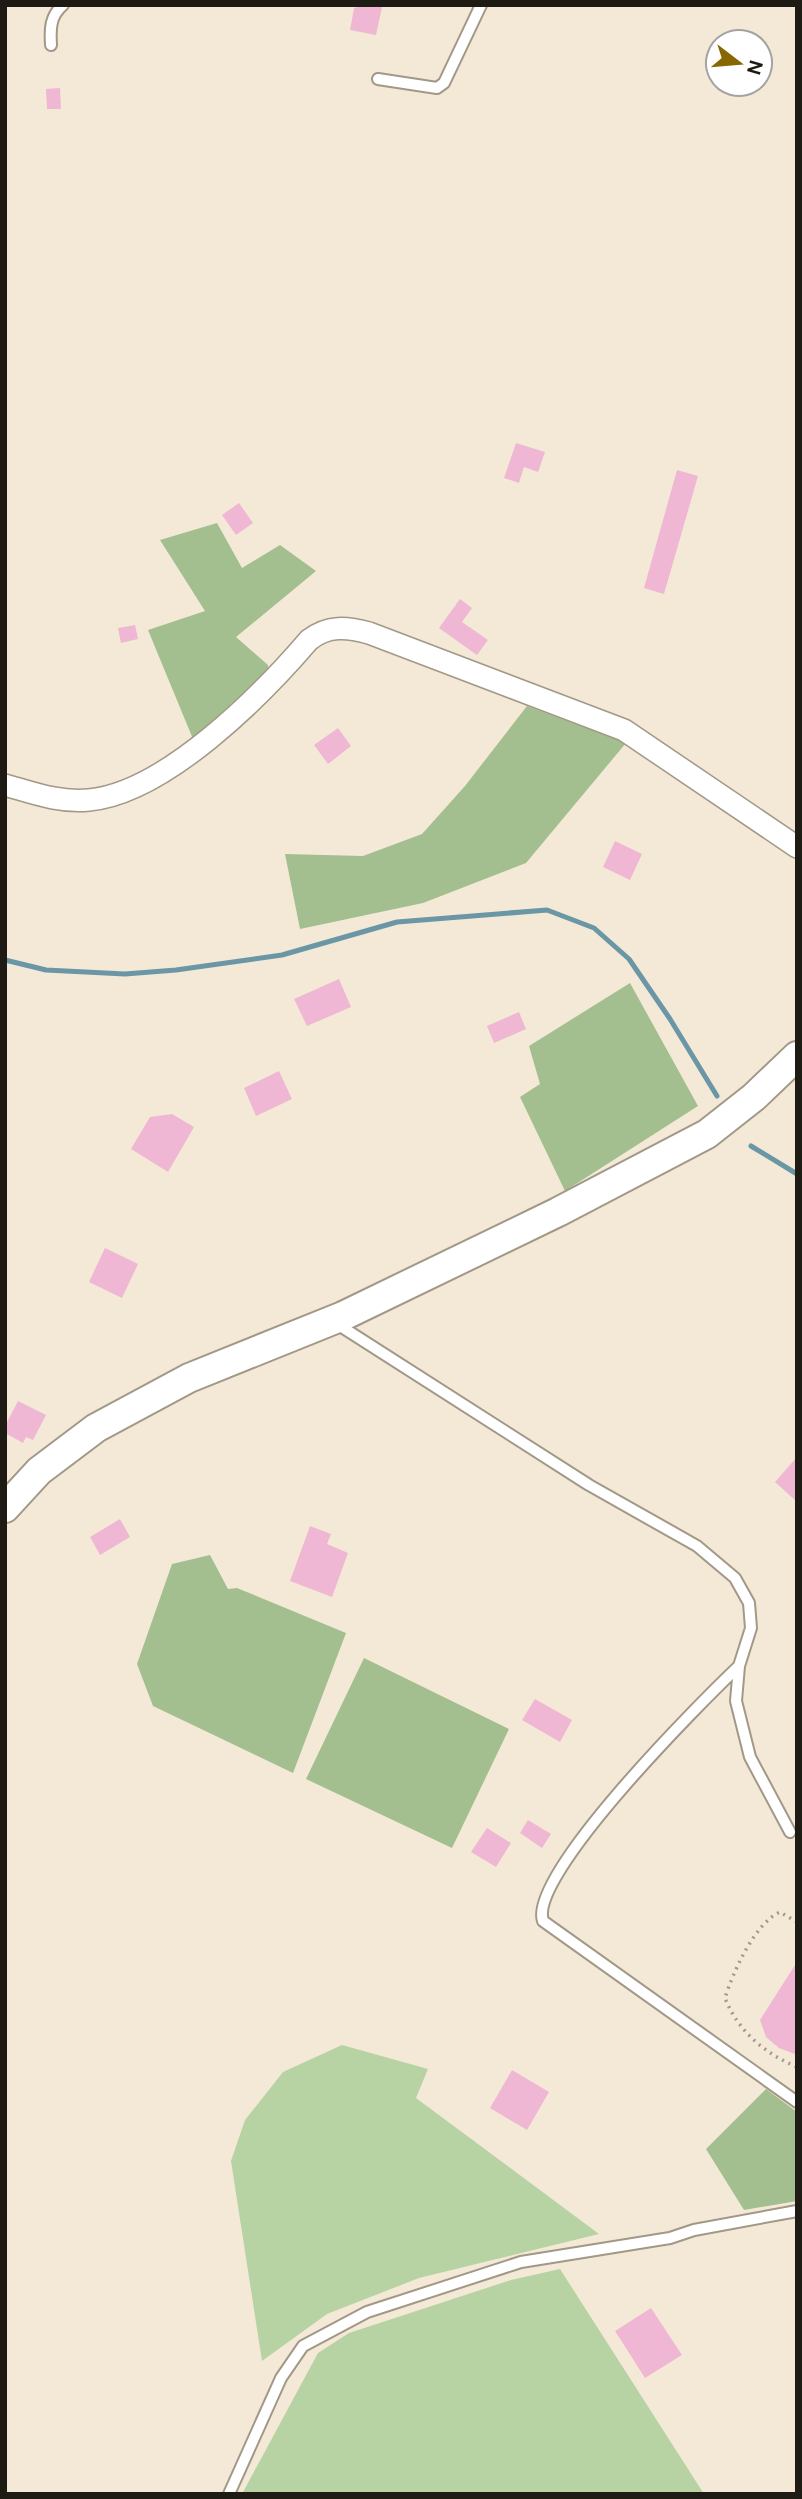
<svg xmlns="http://www.w3.org/2000/svg" width="802" height="2499" font-family="'DM Sans',sans-serif">
	<style>
		.green { fill: #b7d3a3 }
		.forest { fill: #a3bf8f }
		.lines { fill: none; stroke-linecap: round; stroke-linejoin: round }
		.stream { stroke: #6a96a5; stroke-width: 5 }
		.building { fill: #efb7d4 }
		.lane-casing { stroke: #a29887; stroke-width: 14 }
		.street-casing { stroke: #a29887; stroke-width: 24 }
		.secondary-casing { stroke: #a29887; stroke-width: 32 }
		.path { stroke: #a0988a; stroke-width: 3.5; stroke-dasharray: 2 5; stroke-linecap: butt }
		.lane { stroke: #fff; stroke-width: 10 }
		.street { stroke: #fff; stroke-width: 21 }
		.secondary { stroke: #fff; stroke-width: 28 }
	</style>
	<rect width="100%" height="100%" fill="#f4e9d7"/>
	<path class="green" d="M342,2045L428,2069L416,2098L599,2234L419,2278L327,2314L262,2361L231,2161L245,2120L283,2072Z
		M560,2269L704,2494H242L318,2353L349,2333L511,2280Z"/>
	<path class="forest" d="M217,523L242,568L280,545L316,571L236,637L268,665V674L193,739L148,630L205,611L160,540Z
		M527,706L626,743L526,863L423,903L300,929L285,854L363,856L422,834L465,786Z
		M630,983L698,1106L565,1191L520,1097L540,1084L529,1046Z
		M210,1555L228,1589L237,1588L346,1633L293,1773L153,1706L137,1664L172,1564Z
		M364,1658L509,1729L452,1848L306,1779Z
		M766,2089L797,2112V2201L744,2210L706,2149Z"/>
	<g class="lines">
		<path class="stream" d="M5,960L46,970L125,974L176,970L282,955L397,922L547,910L594,928L629,959L670,1019L717,1096
			M751,1146L797,1174"/>
	</g>
	<path class="building" d="M364,5L382,7L376,35L350,30L354,8Z
		M60,88L61,109H47L46,89Z
		M516,443L545,452L538,472L524,467L519,483L504,478Z
		M677,470L698,476L664,594L644,588Z
		M239,503L253,523L236,535L222,515Z
		M460,599L472,608L462,622L488,640L477,655L439,628Z
		M135,625L138,639L121,643L118,628Z
		M338,728L351,746L328,764L314,745Z
		M615,841L642,854L630,880L603,867Z
		M339,979L351,1007L307,1026L294,999Z
		M519,1012L526,1029L494,1043L487,1026Z
		M279,1071L292,1099L256,1116L244,1088Z
		M172,1114L194,1127L168,1172L131,1149L150,1117Z
		M105,1248L138,1264L122,1298L89,1282Z
		M18,1401L46,1415L33,1440L26,1437L23,1443L5,1433V1426Z
		M797,1457V1502L775,1482Z
		M120,1519L130,1537L100,1555L90,1537Z
		M310,1526L331,1534L327,1544L348,1553L332,1597L290,1581Z
		M535,1699L572,1720L560,1742L522,1720Z
		M528,1820L551,1834L542,1848L520,1833Z
		M487,1828L511,1843L496,1867L471,1852Z
		M797,1962V2055L779,2048L766,2037L760,2020Z
		M512,2070L549,2092L527,2130L490,2108Z
		M651,2308L682,2355L645,2378L615,2331Z"/>
	<g class="lines">
		<defs>
			<path id="lane" d="M51,45C50,29 50,16 63,5
				M378,79L437,88L444,83L481,5
				M334,1322L589,1485L697,1546L735,1578L749,1603L751,1628L739,1666L736,1701L750,1757L790,1832
				M739,1666C702,1701 527,1876 543,1921L797,2102
				M229,2494L281,2378L303,2346L367,2312L521,2262L670,2238L694,2230L797,2211"/>
			<path id="street" d="M5,785C33,793 60,803 89,800C165,793 261,696 309,640C328,625 347,627 369,633L624,730L797,847"/>
			<path id="secondary" d="M5,1508L39,1471L96,1428L189,1378L343,1316L558,1212L707,1134L754,1097L797,1056"/>
		</defs>
		<use href="#lane" class="lane-casing"/>
		<use href="#street" class="street-casing"/>
		<use href="#secondary" class="secondary-casing"/>
		<path class="path" d="M797,1922L780,1912C755,1923 733,1972 725,1998C738,2031 764,2053 797,2067"/>
		<use href="#lane" class="lane"/>
		<use href="#street" class="street"/>
		<use href="#secondary" class="secondary"/>
	</g>
	<rect width="802" height="2499" fill="none" stroke="#1e1a14" stroke-width="14"/>
	<g transform="translate(739 63) rotate(106)"><circle r="33" fill="#ffffff" stroke="#a5a3a1" stroke-width="2"/>
	<path d="M0-5L12 26L0 18L-12 26Z" fill="#866701"/>
	<text y="-10" font-size="19" font-weight="bold" text-anchor="middle" fill="#1e1a14">N</text>
	</g>
</svg>
